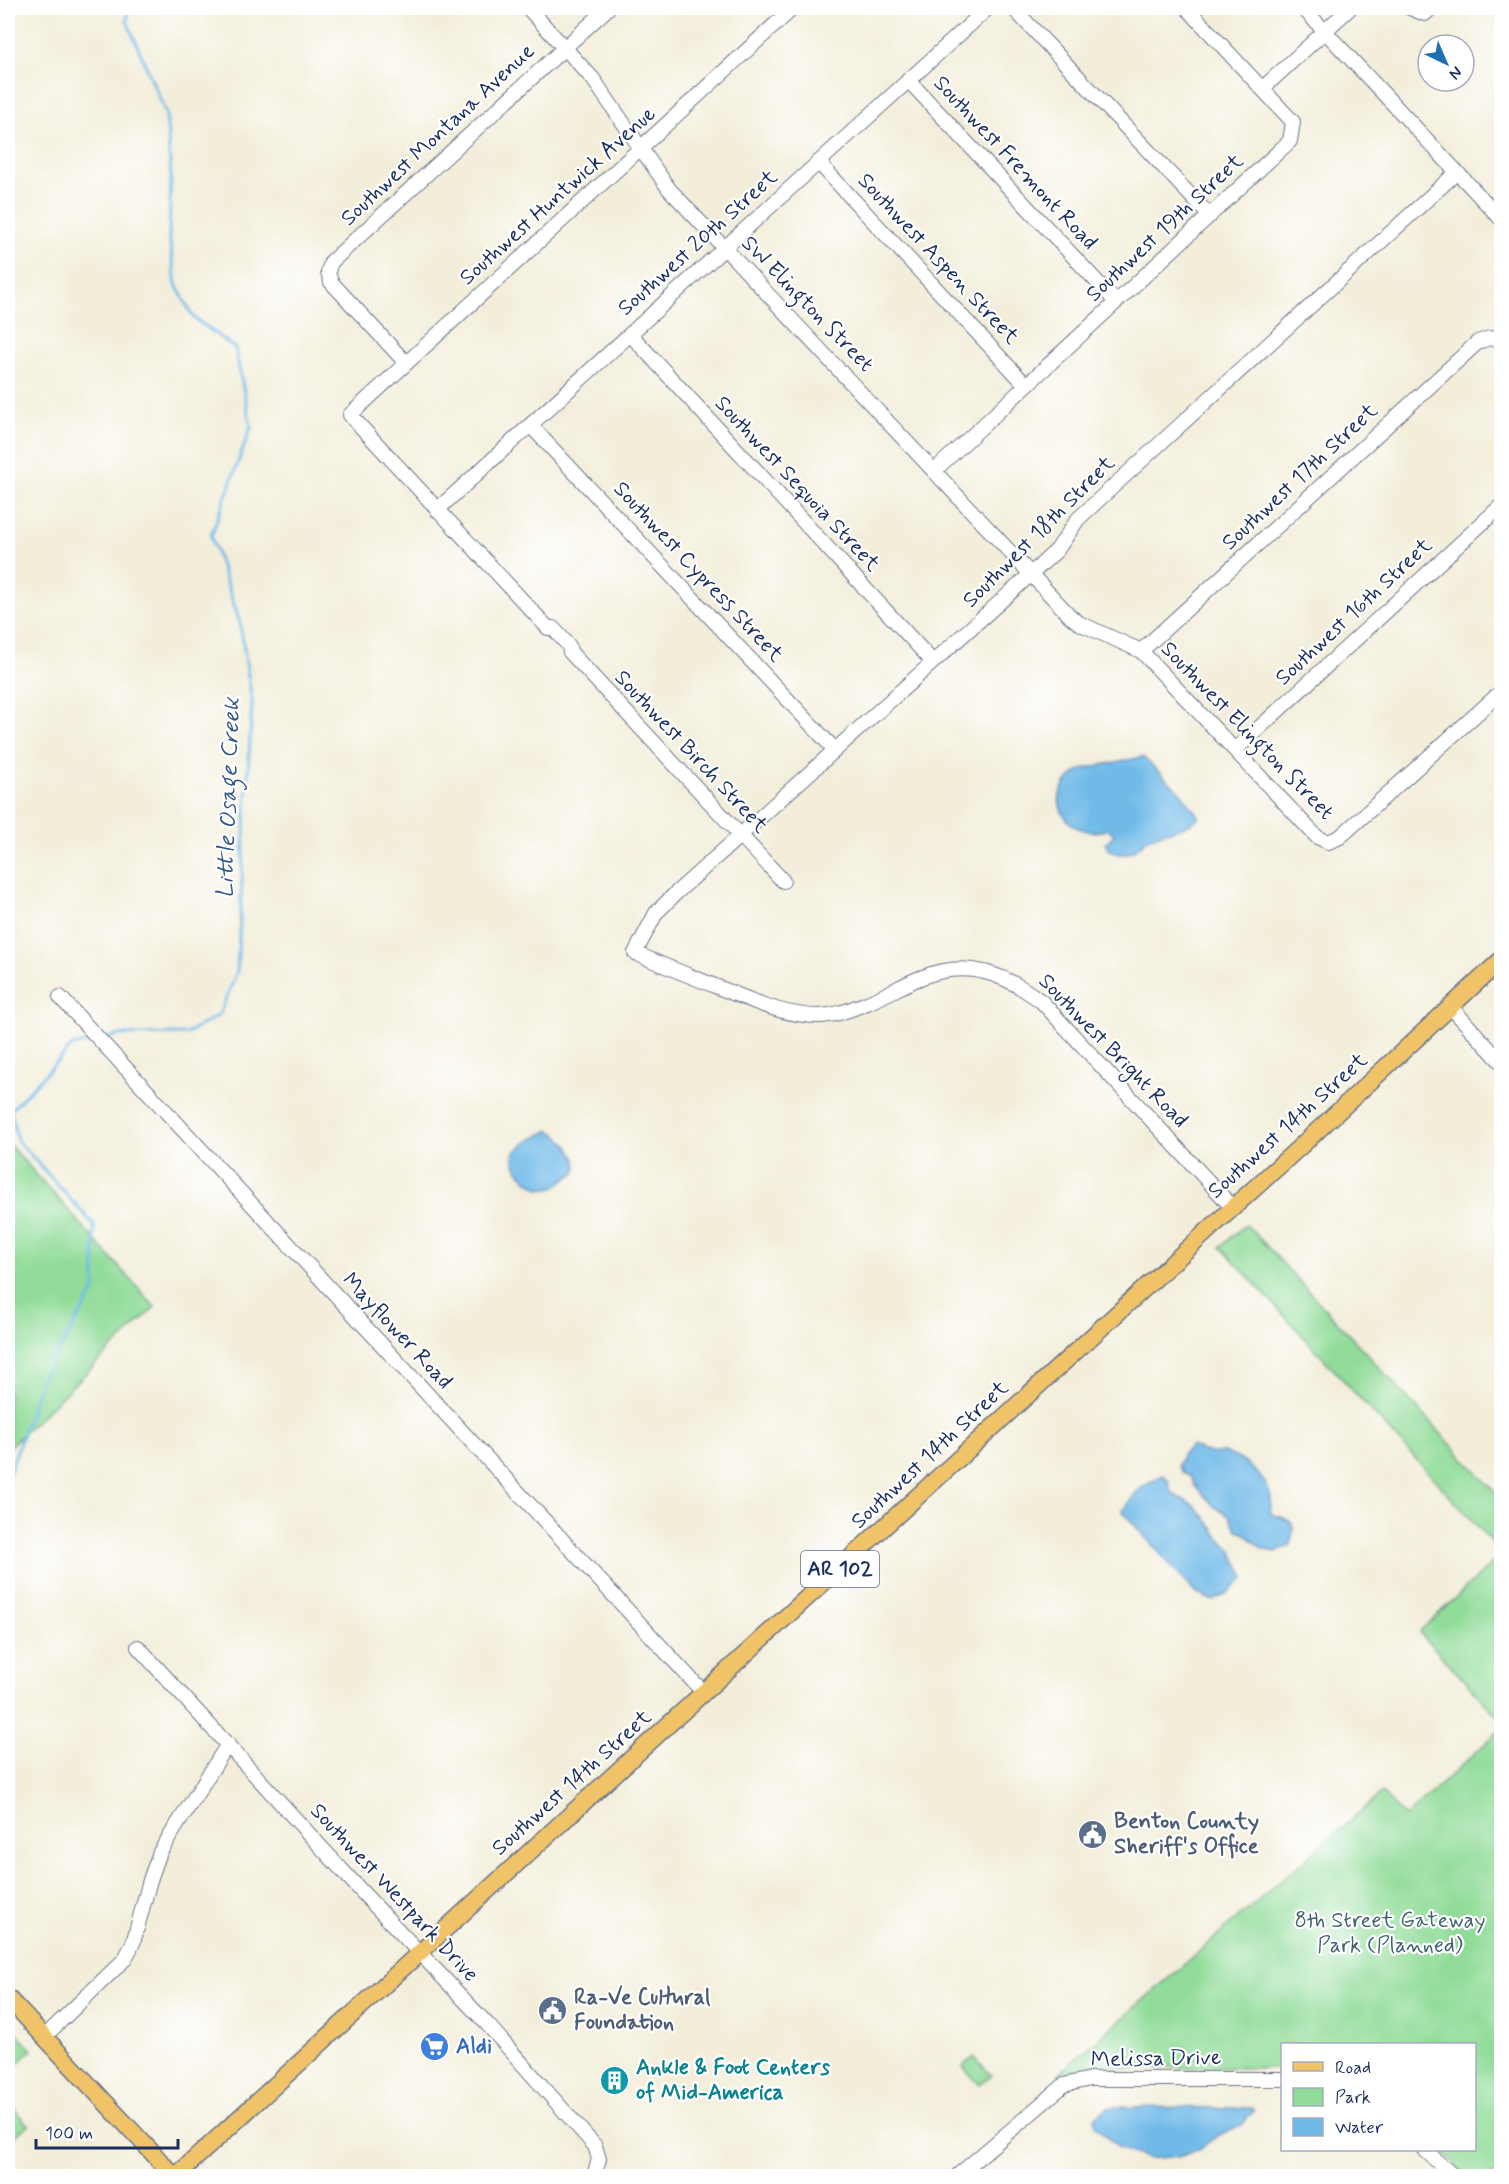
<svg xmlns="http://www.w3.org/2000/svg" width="1509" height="2184" font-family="Mynerve,sans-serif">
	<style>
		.green { fill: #8fdb97; stroke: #55857a; stroke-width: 1.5 }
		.water { fill: #70bae8; stroke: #4674a3; stroke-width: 1.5 }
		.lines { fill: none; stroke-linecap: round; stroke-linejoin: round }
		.stream { stroke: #70bae8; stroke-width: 3 }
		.minor-casing { stroke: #677289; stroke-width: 16 }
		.major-casing { stroke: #677289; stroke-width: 19 }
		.minor { stroke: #fff; stroke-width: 14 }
		.major { stroke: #f0c369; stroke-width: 16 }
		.labels { text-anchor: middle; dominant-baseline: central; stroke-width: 4.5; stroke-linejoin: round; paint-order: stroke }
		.shield { fill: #fff; stroke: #5f6d8e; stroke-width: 1.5 }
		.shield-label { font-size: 21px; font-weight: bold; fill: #1b2f5e }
		.street-label { font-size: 22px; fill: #1b2f5e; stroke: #fff }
		.service-label { font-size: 22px; font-weight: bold; fill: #4e5e75; stroke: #fff; text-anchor: start }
		.park-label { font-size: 22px; fill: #3e636f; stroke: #fff }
		.shop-label { font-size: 22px; font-weight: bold; fill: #366cbe; stroke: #fff; text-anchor: start }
		.culture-label { font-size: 22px; font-weight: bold; fill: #0d838f; stroke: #fff; text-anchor: start }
		.water-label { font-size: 24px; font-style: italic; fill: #355987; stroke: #fff }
	</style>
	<rect width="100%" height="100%" fill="#fff"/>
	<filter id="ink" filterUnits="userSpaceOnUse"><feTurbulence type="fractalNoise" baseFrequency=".0167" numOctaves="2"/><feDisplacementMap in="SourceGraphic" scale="12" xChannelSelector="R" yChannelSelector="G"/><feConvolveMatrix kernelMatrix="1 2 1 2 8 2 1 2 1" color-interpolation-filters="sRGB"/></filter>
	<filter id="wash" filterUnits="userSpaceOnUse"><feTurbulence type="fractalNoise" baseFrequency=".008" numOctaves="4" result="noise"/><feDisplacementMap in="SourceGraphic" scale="24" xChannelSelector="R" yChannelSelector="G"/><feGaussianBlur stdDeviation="1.35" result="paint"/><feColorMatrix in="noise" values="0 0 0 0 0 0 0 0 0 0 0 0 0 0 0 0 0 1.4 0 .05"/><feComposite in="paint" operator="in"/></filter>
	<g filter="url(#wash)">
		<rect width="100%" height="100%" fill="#f3eeda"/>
		<path class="green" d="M8,1143L155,1307L8,1448Z
			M1246,1224L1501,1498V1552L1221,1247Z
			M1501,1555V1720L1419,1632Z
			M1501,1729V2176H1467L1440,2150H1474V2044H1282V2068H1124L1078,2070L1061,2076L1058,2074L1382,1793L1405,1817Z
			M8,2023L32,2050L8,2073Z
			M974,2057L991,2075L980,2085L963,2067Z
			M8,2102L28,2125L9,2142L8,2141Z"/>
		<path class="water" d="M1143,757L1181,793L1199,817C1186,830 1163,830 1148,839C1141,843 1136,851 1129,853C1119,856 1110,853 1105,844L1114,834L1108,829C1072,843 1036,798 1079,771C1088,766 1130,760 1143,757Z
			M549,1130C560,1134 575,1152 577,1164C577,1167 576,1171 575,1174L566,1178L556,1187L539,1189C525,1179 515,1173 513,1154L525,1143Z
			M1191,1446C1198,1449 1206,1453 1214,1453C1219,1453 1219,1452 1224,1453C1247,1458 1278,1486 1270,1511L1273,1515C1295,1519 1297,1526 1289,1546L1275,1552L1262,1549L1247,1535L1237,1530L1229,1516L1215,1507L1195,1486L1191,1477L1182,1472L1178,1466L1182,1455Z
			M1163,1475L1169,1481L1170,1490L1178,1497L1194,1505L1208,1521L1218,1536L1232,1551L1245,1577L1228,1593L1213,1601L1195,1593L1122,1511L1139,1489Z
			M1108,2107L1253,2108L1254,2111L1241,2125L1217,2136L1199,2149L1178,2156L1149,2159L1119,2148L1095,2126V2118Z"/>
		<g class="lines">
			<path class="stream" d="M108,1038L120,1035L186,1034L219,1015L237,972L252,702L240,623L211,536L251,427L235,348L194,318L176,285L169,236L171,176L166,114L127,21L128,8
				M8,1477L41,1380L95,1290L94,1225L17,1140L11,1110L72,1046L91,1042"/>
		</g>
	</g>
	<g filter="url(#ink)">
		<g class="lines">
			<defs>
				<path id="minor" d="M528,8L593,79L669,189L1071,617L1079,623L1141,651L1317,837L1328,842L1340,837L1502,691
					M1013,8L1210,216
					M1303,8L1502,220
					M1410,8L1425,14L1431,8
					M908,80L1116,302
					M1263,88L1350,8
					M818,162L1026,385
					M630,334L933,662
					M406,363L331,282L328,272L331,262L608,8
					M530,425L835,750
					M935,470L1290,141L1293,122L1187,8
					M437,510L988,8
					M1141,651L1478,342L1490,338L1502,340
					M1235,750L1502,505
					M783,881L570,652L569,646L553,628H548L350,415L793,8
					M60,997L704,1693
					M1450,1006L1502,1063
					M1233,1208L1042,1002C1004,973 967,959 920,978C902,985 885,996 867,1003C851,1009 836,1016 819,1016C782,1016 749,999 715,986C688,975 662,965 635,953L656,913L676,893L1031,574L1057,550L1078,519L1106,493L1456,173
					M138,1647L363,1893L488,2025L595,2146L599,2159L594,2176
					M44,2037L125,1959L133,1943L150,1880L160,1852L228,1744
					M1425,2150L1453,2176
					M957,2176L1064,2085L1090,2079H1282"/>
				<path id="major" d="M8,1998L174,2176
					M176,2176L1171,1264L1302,1145L1502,959"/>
			</defs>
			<use href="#minor" class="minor-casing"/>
			<use href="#major" class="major-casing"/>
			<use href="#minor" class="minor"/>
			<use href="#major" class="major"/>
		</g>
	</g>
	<defs>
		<symbol id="civic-disc" viewBox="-11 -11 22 22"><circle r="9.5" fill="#5c6f8a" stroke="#fff"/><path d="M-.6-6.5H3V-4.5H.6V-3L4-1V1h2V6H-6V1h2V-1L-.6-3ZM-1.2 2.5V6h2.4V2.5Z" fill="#fff"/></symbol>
		<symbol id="supermarket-disc" viewBox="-11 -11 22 22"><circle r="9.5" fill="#3f7fe0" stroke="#fff"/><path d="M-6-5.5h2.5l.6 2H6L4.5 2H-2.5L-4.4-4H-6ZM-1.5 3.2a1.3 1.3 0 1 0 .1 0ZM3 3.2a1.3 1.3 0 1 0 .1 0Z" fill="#fff"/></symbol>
		<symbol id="building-disc" viewBox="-11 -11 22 22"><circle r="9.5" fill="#0f9aa8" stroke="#fff"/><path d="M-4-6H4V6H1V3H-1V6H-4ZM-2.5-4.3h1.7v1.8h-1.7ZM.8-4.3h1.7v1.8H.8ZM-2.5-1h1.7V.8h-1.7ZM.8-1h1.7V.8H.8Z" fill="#fff"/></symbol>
	</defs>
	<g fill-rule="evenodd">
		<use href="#civic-disc" x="1076" y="1818" width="33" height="33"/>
		<use href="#civic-disc" x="536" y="1994" width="33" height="33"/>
		<use href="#supermarket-disc" x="418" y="2030" width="33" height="33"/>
		<use href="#building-disc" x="598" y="2064" width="33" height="33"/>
	</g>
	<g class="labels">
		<rect class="shield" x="801" y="1551" width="78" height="36" rx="4.5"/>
		<g class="shield-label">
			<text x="840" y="1569">AR 102</text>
		</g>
		<g class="street-label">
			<text transform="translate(438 135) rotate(-43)">Southwest Montana Avenue</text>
			<text transform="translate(1015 163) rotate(47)">Southwest Fremont Road</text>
			<text transform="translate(558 196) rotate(-42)">Southwest Huntwick Avenue</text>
			<text transform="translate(1165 228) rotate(-43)">Southwest 19th Street</text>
			<text transform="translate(698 243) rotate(-42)">Southwest 20th Street</text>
			<text transform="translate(938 259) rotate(47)">Southwest Aspen Street</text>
			<text transform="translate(807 304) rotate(46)">SW Elington Street</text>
			<text transform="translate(1300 477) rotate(-43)">Southwest 17th Street</text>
			<text transform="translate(797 484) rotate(47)">Southwest Sequoia Street</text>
			<text transform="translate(1039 532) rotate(-45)">Southwest 18th Street</text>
			<text transform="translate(698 572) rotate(47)">Southwest Cypress Street</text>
			<text transform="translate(1354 612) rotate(-43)">Southwest 16th Street</text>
			<text transform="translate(1247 731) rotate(46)">Southwest Elington Street</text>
			<text transform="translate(691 752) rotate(47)">Southwest Birch Street</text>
			<text transform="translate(1113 1051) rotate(46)">Southwest Bright Road</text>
			<text transform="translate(1288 1126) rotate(-42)">Southwest 14th Street</text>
			<text transform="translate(397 1331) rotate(47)">Mayflower Road</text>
			<text transform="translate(930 1455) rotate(-43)">Southwest 14th Street</text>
			<text transform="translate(572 1783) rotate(-42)">Southwest 14th Street</text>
			<text transform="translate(394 1893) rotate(47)">Southwest Westpark Drive</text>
			<text transform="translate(1156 2059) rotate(-1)">Melissa Drive</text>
		</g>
		<g class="service-label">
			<text x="1114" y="1822">Benton County<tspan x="1114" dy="25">Sheriff's Office</tspan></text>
			<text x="574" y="1998">Ra-Ve Cultural<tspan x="574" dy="25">Foundation</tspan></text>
		</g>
		<g class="park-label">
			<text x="1390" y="1921">8th Street Gateway<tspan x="1390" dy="25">Park (Planned)</tspan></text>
		</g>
		<g class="shop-label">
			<text x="456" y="2047">Aldi</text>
		</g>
		<g class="culture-label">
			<text x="636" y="2068">Ankle &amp; Foot Centers<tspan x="636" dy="25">of Mid-America</tspan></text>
		</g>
		<g class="water-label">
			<text transform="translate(229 798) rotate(-88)">Little Osage Creek</text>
		</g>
	</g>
	<rect width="1509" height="2184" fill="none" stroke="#fff" stroke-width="30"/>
	<rect x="1281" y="2043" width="195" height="108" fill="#ffffff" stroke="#a4acbf" stroke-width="1.5"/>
	<rect x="1293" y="2062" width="30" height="9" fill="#f0c369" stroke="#a4acbf" stroke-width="1.5"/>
	<text x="1335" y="2073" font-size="18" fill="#1b2f5e">Road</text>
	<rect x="1293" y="2088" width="30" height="18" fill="#8fdb97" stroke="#a4acbf" stroke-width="1.5"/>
	<text x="1335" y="2103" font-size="18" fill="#1b2f5e">Park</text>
	<rect x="1293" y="2118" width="30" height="18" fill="#70bae8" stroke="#a4acbf" stroke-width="1.5"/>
	<text x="1335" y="2133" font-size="18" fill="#1b2f5e">Water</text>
	<g transform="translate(1446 63) rotate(136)"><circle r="28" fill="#ffffff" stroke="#a4acbf" stroke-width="1.5"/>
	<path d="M0-4.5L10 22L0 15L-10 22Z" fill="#1f6fb2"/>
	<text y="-9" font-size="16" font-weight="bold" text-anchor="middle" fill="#1b2f5e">N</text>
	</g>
	<path d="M36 2139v9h142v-9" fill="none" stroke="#1b2f5e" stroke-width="3"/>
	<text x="45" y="2139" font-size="18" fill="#1b2f5e" stroke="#ffffff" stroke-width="4.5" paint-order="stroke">100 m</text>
</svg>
